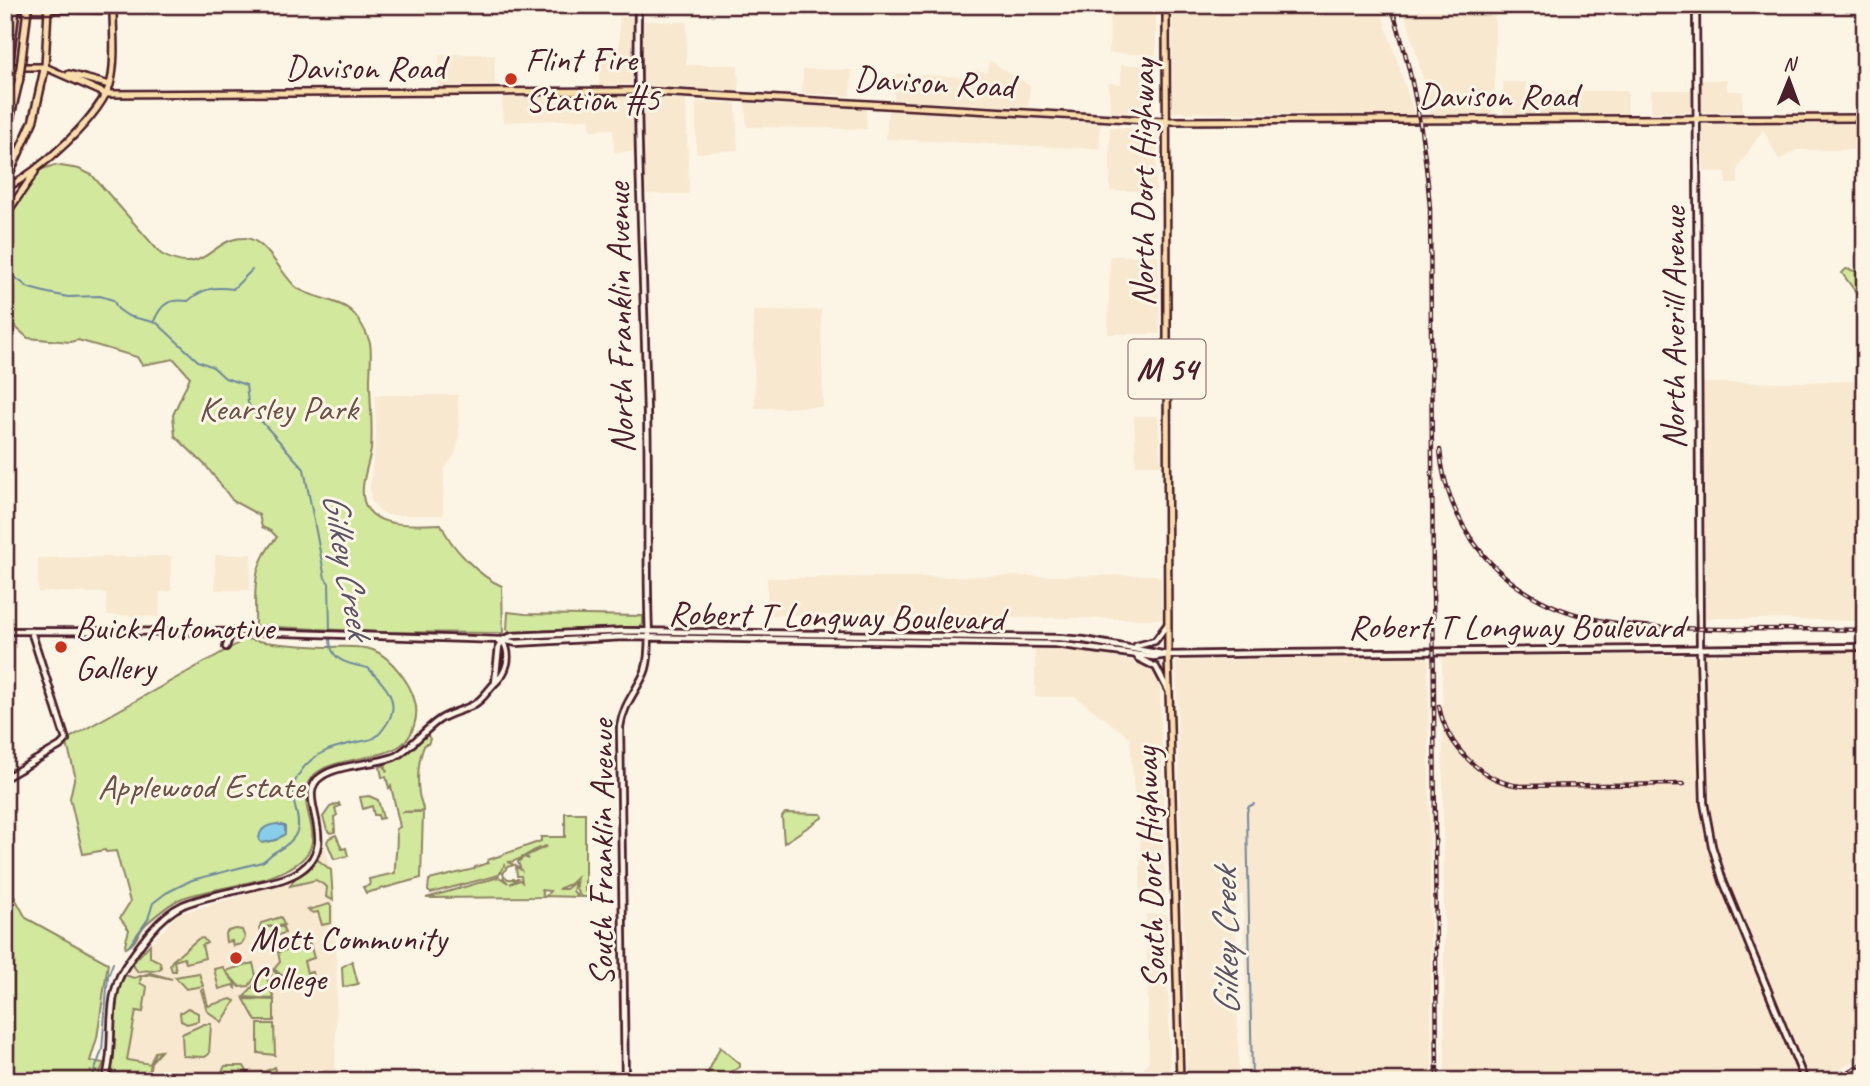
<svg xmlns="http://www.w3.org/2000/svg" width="1870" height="1086" font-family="Caveat,sans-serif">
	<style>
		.built { fill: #f8e8d0 }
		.green { fill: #d2e89d; stroke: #8e8464; stroke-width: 2 }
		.water { fill: #87cee9; stroke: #6f889d; stroke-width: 2 }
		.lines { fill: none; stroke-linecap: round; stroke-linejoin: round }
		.stream { stroke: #6f889d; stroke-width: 2 }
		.minor-casing { stroke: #4a1f2b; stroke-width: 10 }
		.major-casing { stroke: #4a1f2b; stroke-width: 10 }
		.highway-casing { stroke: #4a1f2b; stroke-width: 11 }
		.minor { stroke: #fcf5e5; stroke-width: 4.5 }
		.major { stroke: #f9ddab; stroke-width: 5 }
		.highway { stroke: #f9ddab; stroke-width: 6 }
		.rail-casing { stroke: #4a1f2b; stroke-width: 4.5 }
		.rail { stroke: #fcf5e5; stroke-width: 2; stroke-dasharray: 5; stroke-linecap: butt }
		.highway-bridge-casing { stroke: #4a1f2b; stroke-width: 11; stroke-linecap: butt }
		.highway-bridge { stroke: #f9ddab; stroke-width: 6 }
		.poi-dot { fill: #c8321e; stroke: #fcf5e5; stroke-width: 2.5 }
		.labels { text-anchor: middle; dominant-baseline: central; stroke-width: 6; stroke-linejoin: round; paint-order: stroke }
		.shield { fill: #fcf5e5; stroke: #7f5f63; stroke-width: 2 }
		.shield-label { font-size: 33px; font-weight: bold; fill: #4a1f2b }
		.poi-label { font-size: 35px; fill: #4a1f2b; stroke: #fcf5e5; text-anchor: start }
		.street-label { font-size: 35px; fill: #4a1f2b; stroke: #fcf5e5 }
		.park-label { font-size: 35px; fill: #6c5148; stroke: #fcf5e5 }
		.water-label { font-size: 37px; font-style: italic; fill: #5c5464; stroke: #fcf5e5 }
	</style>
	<rect width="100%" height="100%" fill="#fcf5e5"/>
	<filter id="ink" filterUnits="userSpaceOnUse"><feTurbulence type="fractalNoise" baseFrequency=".0143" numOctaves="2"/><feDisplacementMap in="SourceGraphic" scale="14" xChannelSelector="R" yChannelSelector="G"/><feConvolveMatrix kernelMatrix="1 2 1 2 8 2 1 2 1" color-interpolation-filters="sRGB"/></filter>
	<g filter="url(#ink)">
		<path class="built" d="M1110,5H1156V55L1109,53Z
			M1173,5H1379L1415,116L1172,112Z
			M1403,5H1495V92L1492,114L1430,116L1425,86Z
			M619,17H633L631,85L599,86L600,46L619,47Z
			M643,21L687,22L686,65H738L739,91L641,86Z
			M439,54H495V86L439,87Z
			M989,60L1030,86L1028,107L894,100L896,74L970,77L971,69L986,72Z
			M1121,65H1154V113L1110,112L1109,83L1121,84Z
			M803,69L852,70L850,96L802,93Z
			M1702,80H1727V91H1743V112H1651V90H1689Z
			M1503,82H1526V91H1628V114H1503Z
			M633,95L636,152H614L613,129L590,130V119L503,122L502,96Z
			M643,97L686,100L689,194H645Z
			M696,102L736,103L738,150L696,153Z
			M745,103L866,108L867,129L747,127Z
			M888,109L1100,123V149L886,139Z
			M1702,124H1865V166H1862L1861,150H1797L1779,160L1763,130L1738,167V184H1726V172H1704Z
			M1110,127L1157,130L1156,191H1110Z
			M1158,255L1160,334H1108L1110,256Z
			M821,310L823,407L755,408L753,311Z
			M1865,381V621L1705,618L1703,383Z
			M375,395H458L459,438L455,454L444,470L443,515H388L379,511L371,500L370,487L376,435Z
			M1134,416H1158L1161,465H1136Z
			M251,554L250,590H215V555Z
			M171,556V591L160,592L159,617L107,615L106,593L38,592V558Z
			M1156,575L1161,579L1162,619L767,615V578Z
			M1072,648L1150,665L1160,678L1165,901L1140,900V794H1134L1130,738L1076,697H1035V649Z
			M1865,650V1055L1819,1081H1445L1442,656L1713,655Z
			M1428,656L1432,1081H1248L1243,895H1235L1239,1081H1187L1176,661Z
			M321,829L332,875L337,968L335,1081H108L112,1066L118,989L127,970L141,953L178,914L295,880L304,875L321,847Z
			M1146,914H1167L1170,1081H1145L1144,1069L1149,1060Z"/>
		<path class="green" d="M55,165L79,169L92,175L161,254C206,279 210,238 244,238C265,237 282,276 297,288C312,298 339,300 351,311C359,318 367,333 370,343C372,354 370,369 370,381C370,403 373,428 371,450C369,462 364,474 363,487C359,531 413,525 441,524C450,547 480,577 502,586L503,633L381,632L255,626C256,589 250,567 277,537L271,531L262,527L259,515L233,501L206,466L175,436L173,415L190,377L174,359L142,365L137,357L78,340L70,342L28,338L5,318V218L36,171Z
			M1846,269L1865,273V292L1858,295L1842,273Z
			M508,612L525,614L643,616V624L639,627L510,632L507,629Z
			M246,639C273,644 299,646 326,647C340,647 360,645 373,650C391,657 411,684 415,702C419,716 413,737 401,745C377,762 331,756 312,777C294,797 320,827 310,849C294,883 213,886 180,899C169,904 154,917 146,924C138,932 137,943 126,948L125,944L129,930L120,918L130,902L116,851L106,852L105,850L83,854L70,798L75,775L66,740Z
			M427,734L430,739L428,744H425C418,758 417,779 419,794C420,801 423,804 423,811L401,812H423L421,878L366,893L363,887L370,885L369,879L395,873C394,860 399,842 396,829L400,827L391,786L389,788L386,777H382L380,767L384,765L387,772L385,763L398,758Z
			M369,796L378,800L383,818L379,819L378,815H374L372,806L363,809L360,797Z
			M339,803L340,806L335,808L337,815L334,817L335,832L330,833L327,830L323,817L330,807Z
			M565,813H585V891H591V897H581C574,889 576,885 577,877L570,884L558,889H566L575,882L573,891L578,897L546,896L550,891L541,890L544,897L426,898L499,877L508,883L503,878L504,876L508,879H517L510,884L520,880L522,882L521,876H517L516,866L521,870L518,862L524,857L529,859L526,856L547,846C531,848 522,862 508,862L514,865L507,867L503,874L501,871L505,864L499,875L431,893L428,891L429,880L474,869L475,867L488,863V860L541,841V837H565Z
			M785,813L821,814L823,817L784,843L782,817Z
			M336,835L342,849L346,848L348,856L334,859L327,842L329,838Z
			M318,860L331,870L333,900L326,897L327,887L316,880L290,886L295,878Z
			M10,889L26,918L108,963L97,1038L90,1061L104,1063L96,1081H5V892Z
			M329,904L331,906V923L322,925L318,912L313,913L308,910Z
			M281,917L284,925L264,927H283L285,933L267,938L263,937L259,929L261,923Z
			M236,929L242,930L245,938L241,944L233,946L232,941L226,942L225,935L228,931Z
			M203,938L207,943L202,945L205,958L186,963L184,958L174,961L176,971H172L170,965L172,961L198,939Z
			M150,944V957L160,962L161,968C155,974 146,968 138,972L132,964Z
			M310,944L314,958L304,961L307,973L312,972L313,975L309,981L294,985L274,969L280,962L278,952Z
			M352,961L358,984L343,987L342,967Z
			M253,963L256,976L249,986L240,987L227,973L228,970Z
			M223,967C226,975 236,980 236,988L233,985L219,989L214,969Z
			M269,967L291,986L277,987L273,982Z
			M265,972L274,999L244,997L260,978V974Z
			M150,973L172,979L149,974L148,976H141L140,983L147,987L143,1012L136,1011L127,1060L150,1064L155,1052L161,1051L151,1062L149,1074H142V1081H110L118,989L125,975L134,978Z
			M199,973L203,986L186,989L175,977Z
			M204,989L208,1006L231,999L235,1001L222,1022L207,1011L201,990Z
			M244,999L274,1000V1021H256Z
			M188,1008L198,1013V1021L187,1024L181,1021L180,1013Z
			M204,1024H211L209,1054L205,1057L183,1056L182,1034Z
			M258,1024H274L275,1055L258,1053Z
			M720,1047L740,1064V1067L715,1081H704Z
			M225,1066H244L248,1073L235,1079L234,1074V1079L221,1073Z
			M275,1067L274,1081H257V1075Z"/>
		<path class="water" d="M277,824L285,826V834L276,840L262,843L259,840C259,829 266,825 277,824Z"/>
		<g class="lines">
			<path class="stream" d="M5,270L29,288L48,293L68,297L100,296L113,300L118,309L128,316L157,323L198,361L213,367L225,378L246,385L248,403L254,413L304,469L325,578L329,583L330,631
				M154,321C162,302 170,299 188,301C202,289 214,286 233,289L252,270
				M129,946L148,919L153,903L166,893L192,880L262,862C268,859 269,855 275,852C323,827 278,806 299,774C314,750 338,746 363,741C367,740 371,740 374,738C380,735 384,728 388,722C401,700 384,684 368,668C349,664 329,662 330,637
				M91,1081L102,1050L108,976L113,963
				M1252,1081L1247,813L1248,807L1254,804"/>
			<defs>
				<path id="minor" d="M1696,5L1700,650L1704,803L1712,846L1723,881L1805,1081
					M5,631L255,632L503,640L516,643L623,637L1055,644L1154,657L1168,655L1286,653L1865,647
					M223,632L229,638L226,647
					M504,639L512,636L625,631L1059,638L1084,640L1168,655
					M1136,646L1155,641L1167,625
					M1138,658L1156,667L1168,690
					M495,683L499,646L503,640
					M5,778L60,746L66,740L31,631
					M105,1081C117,1044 103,1001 125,967C139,946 159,916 183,905C205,896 232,892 255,886C270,882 287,880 300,871C344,841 291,795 322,776C340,764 372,765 394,757C409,750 424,730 439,720C449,713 462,711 473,705C484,699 487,691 495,683C507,672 512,656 503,641
					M625,1081L620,727C623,706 634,694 643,676C649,665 648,650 649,637C646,563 649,488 647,414C644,278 636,141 638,5"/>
				<path id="major" d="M1166,5L1168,655L1180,1081
					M5,8L113,10C113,33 116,58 111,81C102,115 37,175 5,188
					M5,67H45L106,94L638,91L1165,121L1865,118
					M45,67L48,8
					M69,74L110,85
					M5,191L12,205
					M5,216L35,172"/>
				<path id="highway" d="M48,8V5
					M5,89L7,81
					M5,139L19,80
					M5,183L33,121L45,67"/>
			</defs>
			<use href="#minor" class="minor-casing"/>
			<use href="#major" class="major-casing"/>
			<use href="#highway" class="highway-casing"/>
			<use href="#minor" class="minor"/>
			<use href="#major" class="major"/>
			<use href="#highway" class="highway"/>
			<defs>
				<path id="rail" d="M1391,5C1413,72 1425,139 1430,208L1437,1081
					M1440,450C1443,485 1456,520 1478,548C1539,628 1634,628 1726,629C1772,629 1818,629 1865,630
					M1439,706C1446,745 1482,783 1522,786L1684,784
					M1834,1081L1865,1062"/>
			</defs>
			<use href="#rail" class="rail-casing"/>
			<use href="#rail" class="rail"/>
			<defs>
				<path id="highway-bridge" d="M19,80L28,5
					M7,81L16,5"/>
			</defs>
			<use href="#highway-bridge" class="highway-bridge-casing"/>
			<use href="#highway-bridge" class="highway-bridge"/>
		</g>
	</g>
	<g class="poi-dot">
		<circle cx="511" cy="79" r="7"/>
		<circle cx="61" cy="647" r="7"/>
		<circle cx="236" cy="958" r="7"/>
	</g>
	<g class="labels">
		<rect class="shield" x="1128.5" y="339.5" width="77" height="59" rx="5"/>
		<g class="shield-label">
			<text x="1167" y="369">M 54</text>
		</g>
		<g class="poi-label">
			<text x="525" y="59">Flint Fire<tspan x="525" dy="40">Station #5</tspan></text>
			<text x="75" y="627">Buick Automotive<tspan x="75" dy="40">Gallery</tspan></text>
			<text x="250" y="938">Mott Community<tspan x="250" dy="40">College</tspan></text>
		</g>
		<g class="street-label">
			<text x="365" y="67">Davison Road</text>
			<text transform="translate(934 82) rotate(3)">Davison Road</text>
			<text x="1498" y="95">Davison Road</text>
			<text transform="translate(1142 183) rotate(-90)">North Dort Highway</text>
			<text transform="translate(620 318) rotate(-91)">North Franklin Avenue</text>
			<text transform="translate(1673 328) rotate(-90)">North Averill Avenue</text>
			<text transform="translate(836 616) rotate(1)">Robert T Longway Boulevard</text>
			<text x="1516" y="626">Robert T Longway Boulevard</text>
			<text transform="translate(601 853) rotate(-90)">South Franklin Avenue</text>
			<text transform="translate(1150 868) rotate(-92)">South Dort Highway</text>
		</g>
		<g class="park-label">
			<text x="278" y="408">Kearsley Park</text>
			<text x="201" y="786">Applewood Estate</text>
		</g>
		<g class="water-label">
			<text transform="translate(348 565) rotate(80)">Gilkey Creek</text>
			<text transform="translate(1225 942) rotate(-91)">Gilkey Creek</text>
		</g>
	</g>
	<rect width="1870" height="1086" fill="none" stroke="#fcf5e5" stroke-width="28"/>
	<rect x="14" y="14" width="1842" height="1058" fill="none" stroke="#4a1f2b" stroke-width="2.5" filter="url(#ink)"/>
	<g transform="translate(1789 80) rotate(1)" stroke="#fcf5e5" stroke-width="5" paint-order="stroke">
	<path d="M0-5L12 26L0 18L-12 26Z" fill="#4a1f2b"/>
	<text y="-10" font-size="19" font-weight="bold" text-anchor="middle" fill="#4a1f2b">N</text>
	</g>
</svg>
